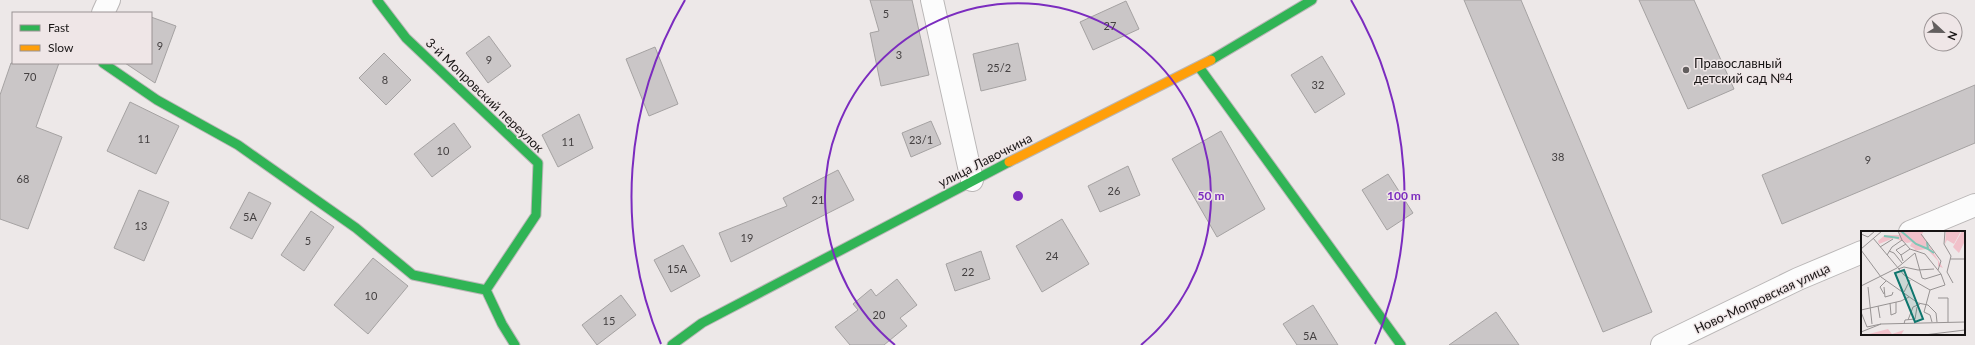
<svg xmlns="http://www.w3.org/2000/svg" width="1975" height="345" font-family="Lato,sans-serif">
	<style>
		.building { fill: #cac6c7; stroke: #a5a2a2 }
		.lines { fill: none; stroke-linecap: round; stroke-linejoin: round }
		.street-casing { stroke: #b9b6b6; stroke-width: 24 }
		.fast-casing { stroke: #b9b6b6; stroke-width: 11 }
		.slow-casing { stroke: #b9b6b6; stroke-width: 11 }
		.street { stroke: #fcfcfc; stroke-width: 22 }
		.fast { stroke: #30b455; stroke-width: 9 }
		.slow { stroke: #ff9f0a; stroke-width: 9 }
		.ring { fill: none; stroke: #7b2cbf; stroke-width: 2 }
		.poi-dot { fill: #625e5e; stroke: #efe6e7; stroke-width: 1.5 }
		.labels { text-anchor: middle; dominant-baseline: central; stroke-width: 3; stroke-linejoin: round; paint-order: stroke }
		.number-label { font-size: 11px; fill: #444041 }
		.poi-label { font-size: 13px; fill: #171414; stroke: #efe6e7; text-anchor: start }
		.street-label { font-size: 13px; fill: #171414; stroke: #efe6e7 }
		.inset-river { fill: none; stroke: #7ec6b6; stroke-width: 2 }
		.inset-road { fill: none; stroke: #979393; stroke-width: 1 }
		.view { fill: #0f766e; fill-opacity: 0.15; stroke: #0f766e; stroke-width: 2 }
		.inset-edge { fill: none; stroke: #171414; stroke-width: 2 }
		.centre { fill: #7b2cbf; stroke: #efe6e7; stroke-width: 2 }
		.ring-label { font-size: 12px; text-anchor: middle; font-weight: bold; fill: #7b2cbf; stroke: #efe6e7; stroke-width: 3; stroke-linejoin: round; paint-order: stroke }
	</style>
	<rect width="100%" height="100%" fill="#ede8e8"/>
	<path class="building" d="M870,0H912L929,75L881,86L870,33L879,31Z
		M1464,0H1521L1652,312L1603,332Z
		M1639,0H1694L1734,89L1688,109Z
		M1126,1L1139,29L1093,50L1080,22Z
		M151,17L176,26L155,83L125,63H151Z
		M489,36L511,66L488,83L466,53Z
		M1018,43L1026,80L981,91L973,54Z
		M655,47L678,104L649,116L626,59Z
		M384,53L411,80L386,105L359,78Z
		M1322,56L1345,94L1315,113L1291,75Z
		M11,63H59L36,127L62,137L28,229L0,219V95Z
		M1975,85V143L1782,224L1762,175Z
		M130,102L179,126L156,174L107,151Z
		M579,114L593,148L558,167L542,135Z
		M931,121L941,144L911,157L902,133Z
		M454,123L471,147L432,177L414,154Z
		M1221,131L1265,209L1217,237L1172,159Z
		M1128,166L1140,195L1100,212L1088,186Z
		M838,170L854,200L731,262L719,233L787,206L783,198Z
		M1388,174L1413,213L1387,230L1362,190Z
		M139,190L169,202L144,261L114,248Z
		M249,192L271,203L252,239L230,228Z
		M311,211L334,227L304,271L281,255Z
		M1062,219L1089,264L1042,292L1016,246Z
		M683,245L700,276L671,292L654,260Z
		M981,251L990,279L955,291L946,264Z
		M373,258L408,286L368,334L334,305Z
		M897,279L917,305L900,318L907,326L884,345H850L835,327L858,310L853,304L871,289L876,296Z
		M621,295L636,315L597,345L582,325Z
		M1313,305L1338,345H1297L1283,324Z
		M1496,312L1519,345H1449Z"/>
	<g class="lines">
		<defs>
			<path id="street" d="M932,0L972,180
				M103,13L109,0
				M1910,232L1975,205
				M1662,345L1798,279L1862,252"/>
			<path id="fast" d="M377,0L406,38L538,163L536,215L486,290L502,324L515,345
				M1211,60L1312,0
				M103,63L157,100L238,145L356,228L413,275L486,290
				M1199,67L1401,345
				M672,345L702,323L1009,162"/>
			<path id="slow" d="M1009,162L1211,60"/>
		</defs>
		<use href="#street" class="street-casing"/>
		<use href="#fast" class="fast-casing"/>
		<use href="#slow" class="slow-casing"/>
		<use href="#street" class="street"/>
		<use href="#fast" class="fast"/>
		<use href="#slow" class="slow"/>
	</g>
	<g class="ring">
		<path d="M895 345A193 193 0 1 1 1141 345"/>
		<path d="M661 344A386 386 0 0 1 685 0M1351 0A386 386 0 0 1 1375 344"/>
	</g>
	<circle class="poi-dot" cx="1686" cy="70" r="4"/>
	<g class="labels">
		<g class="number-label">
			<text x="886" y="13">5</text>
			<text x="1110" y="25">27</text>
			<text x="160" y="45">9</text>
			<text x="899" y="54">3</text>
			<text x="489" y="59">9</text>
			<text x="999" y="67">25/2</text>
			<text x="30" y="76">70</text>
			<text x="385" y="79">8</text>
			<text x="1318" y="84">32</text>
			<text x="144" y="138">11</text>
			<text x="921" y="139">23/1</text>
			<text x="568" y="141">11</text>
			<text x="443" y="150">10</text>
			<text x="1558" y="156">38</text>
			<text x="1868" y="159">9</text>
			<text x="23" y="178">68</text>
			<text x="1114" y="190">26</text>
			<text x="818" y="199">21</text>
			<text x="250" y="216">5А</text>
			<text x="141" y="225">13</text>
			<text x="747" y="237">19</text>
			<text x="308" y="240">5</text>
			<text x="1052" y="255">24</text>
			<text x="677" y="268">15А</text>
			<text x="968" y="271">22</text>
			<text x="371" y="295">10</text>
			<text x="879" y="314">20</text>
			<text x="609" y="320">15</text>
			<text x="1310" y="335">5А</text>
		</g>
		<g class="poi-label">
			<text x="1694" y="63">Православный<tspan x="1694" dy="15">детский сад №4</tspan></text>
		</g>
		<g class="street-label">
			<text transform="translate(485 95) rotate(44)">3-й Мопровский переулок</text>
			<text transform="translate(985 160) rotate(-27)">улица Лавочкина</text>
			<text transform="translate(1762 298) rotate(-25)">Ново-Мопровская улица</text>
		</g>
	</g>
	<g transform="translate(1861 231)">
		<rect width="104" height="104" fill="#ede8e8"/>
		<path d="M38,0H63L61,3L82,37L77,35V30L66,18L52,20L54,18L49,15L51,11L46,12L33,7L18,13L17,10L24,4H39ZM85,0H100L93,13L86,9L84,13ZM101,0H104V10L98,22L92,16ZM27,98L31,103L43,99L40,104H4Z" fill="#f1c1ca"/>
		<path class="inset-river" d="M40,0L55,13L67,18M23,5L38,7M66,11L67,18L73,22"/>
		<path class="inset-road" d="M37,0L41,9L49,18L64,23L80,43L84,54M84,0L83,13L90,25L86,41L92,52M0,3L7,6L14,0M60,3L80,30L77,39M12,7L43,44L69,59M19,16L32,8M0,18L21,0M0,19L20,46L57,72L67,74L75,82L76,91M28,20L33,22L41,32M26,24L31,16L41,9M40,24L35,19L45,13M89,28H104M42,30L40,24L49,18M37,38L43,36L57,39L73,38M0,55L36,37L54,22L61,47L64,48L80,43M7,56L11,93M23,56L24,66L31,64L32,61M69,59L63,81L69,84L71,91M69,59L84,54M43,61L49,49M23,63L19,56L25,50M77,67H87V91M29,72L30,84L35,82V71M17,75L19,87M0,79L40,70L48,66M0,81L6,96L20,93M47,89L52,76L59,73M43,93L44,89L54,88L56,76M0,101L20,93L104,91M63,104L104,99"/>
		<path class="view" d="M43,39L62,88L54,91L34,42Z"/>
		<rect width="104" height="104" class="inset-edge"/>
	</g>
	<circle cx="1018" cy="196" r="6" class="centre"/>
	<g class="ring-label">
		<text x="1211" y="200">50 m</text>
		<text x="1404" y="200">100 m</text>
	</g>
	<rect x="12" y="12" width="140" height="52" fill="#efe6e7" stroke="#999293"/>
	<rect x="20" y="25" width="20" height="6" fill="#30b455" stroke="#999293"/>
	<text x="48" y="32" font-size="12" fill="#171414">Fast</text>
	<rect x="20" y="45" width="20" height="6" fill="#ff9f0a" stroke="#999293"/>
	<text x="48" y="52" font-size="12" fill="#171414">Slow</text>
	<g transform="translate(1943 32) rotate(112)"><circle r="19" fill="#efe6e7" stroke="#999293"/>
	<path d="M0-3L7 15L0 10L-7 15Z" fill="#625e5e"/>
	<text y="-6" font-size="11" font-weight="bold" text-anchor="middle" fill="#171414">N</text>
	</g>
</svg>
